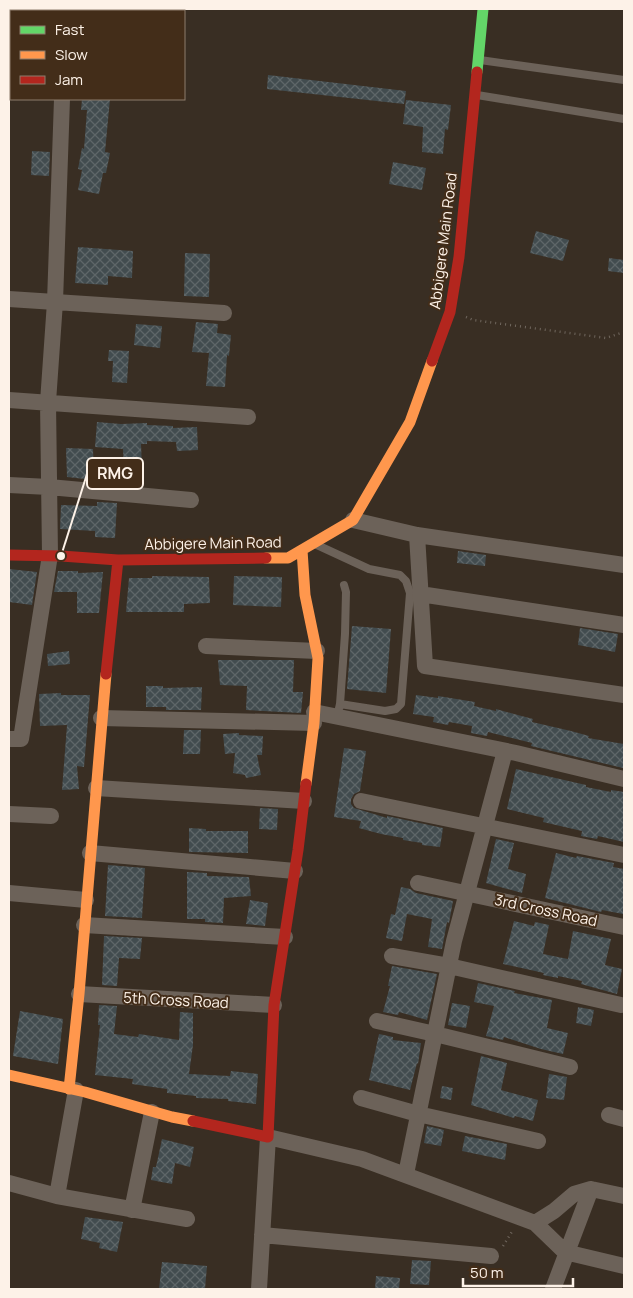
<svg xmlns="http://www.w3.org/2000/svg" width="633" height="1298" font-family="Manrope,sans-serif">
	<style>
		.building { fill: url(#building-cross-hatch) }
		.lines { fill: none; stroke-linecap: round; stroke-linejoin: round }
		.path { stroke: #70675e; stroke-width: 2.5; stroke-dasharray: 1 4; stroke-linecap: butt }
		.lane { stroke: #6c6259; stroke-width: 8 }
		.street { stroke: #6c6259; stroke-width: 16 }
		.fast { stroke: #63d668; stroke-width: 11 }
		.slow { stroke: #ff974d; stroke-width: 11 }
		.jam { stroke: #b3261e; stroke-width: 11 }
		.labels { text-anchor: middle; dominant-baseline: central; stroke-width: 4; stroke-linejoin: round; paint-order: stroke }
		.street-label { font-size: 15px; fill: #fdf2e8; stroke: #432d19 }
		.leader { fill: none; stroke: #fdf2e8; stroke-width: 2 }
		.callout-dot { fill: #fdf2e8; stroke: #432d19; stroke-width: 2 }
		.callout { fill: #432d19; stroke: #fdf2e8; stroke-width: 2 }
		.callout-label { font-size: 16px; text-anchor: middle; font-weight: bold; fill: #fdf2e8 }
	</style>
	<defs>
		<pattern id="building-cross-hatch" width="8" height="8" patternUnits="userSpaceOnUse" patternTransform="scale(1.25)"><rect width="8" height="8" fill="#424c4f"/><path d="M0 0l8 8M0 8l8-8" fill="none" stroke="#5e6668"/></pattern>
	</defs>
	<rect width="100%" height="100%" fill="#392e23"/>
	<path class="building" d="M268,75L406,91L404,104L267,89Z
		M82,99H110L105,152L110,153L106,173H103L99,194L78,190L82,170L78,169L82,148L84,149L87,110H81Z
		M406,100L451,105L448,130L445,129L443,154L422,152L423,127L403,124Z
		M32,151L50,152L49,176L31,175Z
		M393,162L426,168L422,190L389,184Z
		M536,231L569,240L563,261L530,253Z
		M78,247L133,251L132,278L108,276V285L75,283Z
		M185,253L210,254L209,297L184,296Z
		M609,258L624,260V273L608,271Z
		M196,322L218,324L217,333L231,335L229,356L227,355L225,387L206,386L209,353L192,352Z
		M136,324L162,326L160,348L134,345Z
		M109,350L129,351L127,383L112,382L113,361H108Z
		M97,422L121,424L147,423V425L173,426V428L197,427L198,450L177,451L176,442L147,441V444H141L142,468L124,469L123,449L95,447Z
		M66,448L93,449L94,480L67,477Z
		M97,502L117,503L115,538L95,537V531L60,529L61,505L97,506Z
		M458,551L486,555L485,566L457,563Z
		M9,569L37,572L32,605L9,602Z
		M58,571H78V573L103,572L99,613H77V592H54Z
		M152,576L209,577L210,603L184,604V612H126L129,578H152Z
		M234,576L282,577L281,607L233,605Z
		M352,626L391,629L386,693L347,689Z
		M580,628L618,634L615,652L578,645Z
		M69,651L70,664L48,666L47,654Z
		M218,660H294L293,692H303L301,713L246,710L247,686L220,685Z
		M146,686H163V688L202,687L201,710H166V707H146Z
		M61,693V695H90L84,767L77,766L79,789L62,790L67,725L40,726L39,694Z
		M416,695L438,698V696L475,702L474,706L496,711V709L514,714L533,719L532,722L571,731L589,736L588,738L624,744L623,768L531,746L532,743L488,732L487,736L471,733L472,726L449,722L448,725L433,722L434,717L413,714Z
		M184,730H201L200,754H183Z
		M239,733V735L263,736L262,755H257L261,775L246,778L245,775L233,773L235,753L225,754L223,734Z
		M344,748L366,751L360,791L354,794L351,799V804L354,808L387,818V816L443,828L440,847L422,845V843L403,840V838L381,834L359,828L361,821L334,817Z
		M516,769L586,785V787L611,792V790L624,792V842L598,836L597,839L581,836L582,831L543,822L544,818L507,809Z
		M260,808L278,809L277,830L259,829Z
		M189,828L206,829V831H248V853L189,852Z
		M496,839L514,843L508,869L526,874L522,893L486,883Z
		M556,853L576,858L577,856L614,863L613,867L624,869V904L623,914L602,910L601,912L545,898Z
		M108,865L145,868L142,918L105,916Z
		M187,872L207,873V876L249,877L251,896L224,898L223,923L205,922V919H187Z
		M401,887L410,889L416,893L453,901L449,923L447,922L442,949L428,947L432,919L407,914L402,941L386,938L391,914L395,915Z
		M250,900L268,903L265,926L246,924Z
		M514,921L534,926L535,922L549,925L543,954L568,959L573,931L611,939L605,965L622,969L617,994L581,984L582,981L558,976V978L543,975L544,973L503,964Z
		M104,936L142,938L140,959L119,958L117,986L102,985Z
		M392,966L437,974L427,1020L399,1012L398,1015L383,1012L390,986H388Z
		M478,983L515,991L514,993L552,1000L547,1028L568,1033L563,1054L541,1049L504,1037L503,1040L486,1036L494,1006L474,1002Z
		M452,1003L470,1006L466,1028L448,1025Z
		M99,1005L117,1006L114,1034L138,1037L139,1034L179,1040L180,1012L193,1013V1045L189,1074L230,1076L231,1071L258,1074L256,1104L228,1101V1099L196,1098V1096L167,1093V1089L132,1084L133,1079L95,1075L100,1025H98Z
		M578,1007L594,1010L591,1026L576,1023Z
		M20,1011L63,1019L58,1064L13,1056Z
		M379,1034L393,1037V1040L421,1043L418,1064L417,1063L410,1090L369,1080Z
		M481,1056L507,1063L501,1090L538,1100L533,1121L515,1116L514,1118L471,1105Z
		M549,1074L567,1077L564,1100L546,1098Z
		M442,1086L453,1088L451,1100L440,1098Z
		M427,1126L444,1130L441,1146L424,1143Z
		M465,1136L507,1144L505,1160L462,1151Z
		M162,1139L194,1147L190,1167L175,1163L172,1184L151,1180L153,1167H156Z
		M85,1217L123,1222L117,1252L99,1248L100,1243L81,1239Z
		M412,1260L431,1261L429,1285L410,1284Z
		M162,1262L207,1266L205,1289H159Z
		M376,1276L400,1278L399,1289H375Z"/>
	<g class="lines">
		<path class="path" d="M466,317L473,320L606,338L624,332
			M503,1246L513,1230"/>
		<path class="lane" d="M480,60L624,80
			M477,95L624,119
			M317,545L369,569L400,575L406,581L410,593L401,704L396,709L385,711L340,704L337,717
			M340,704L345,634L346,592L344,585"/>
		<path class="street" d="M67,11V9
			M9,58H11
			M9,299L224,313
			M9,400L248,417
			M9,485L49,487L191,500
			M353,520L417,535L624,565
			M417,535L425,666L624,695
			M420,594L624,625
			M206,646L317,651
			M314,712L516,753L624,779
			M101,718L314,723
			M9,739H21L50,555L48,402L55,302L62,99
			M96,788L304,801
			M361,801L624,855
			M9,814L51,816
			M90,853L295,871
			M418,883L624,927
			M9,893L86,900
			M84,925L285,937
			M392,956L449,966L621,1005
			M79,994L274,1005
			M377,1021L435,1034L570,1067
			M361,1098L418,1114L538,1141
			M609,1115L624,1119
			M406,1174L454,941L505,751
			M9,1183L57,1196L187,1219
			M57,1196L76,1090
			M132,1210L152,1112
			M535,1223L565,1252L624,1266
			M262,1235L491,1256
			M259,1289L268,1137L362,1159L535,1223L554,1211L574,1194L591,1189L624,1196
			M553,1289L591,1189"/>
		<path class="fast" d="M477,72L483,9"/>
		<path class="slow" d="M302,550L305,595L318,658L314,723L306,784
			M266,558H288L353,520L410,422L432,361
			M9,1075L85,1092L172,1117L193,1121
			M69,1089L79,994L106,674"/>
		<path class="jam" d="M432,361L450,312L459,257L477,72
			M9,555L61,556L118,560L266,558
			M106,674L118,560
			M193,1121L268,1137L274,1005L298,850L306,784"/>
	</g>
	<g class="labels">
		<g class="street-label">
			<text transform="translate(443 241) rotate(-83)">Abbigere Main Road</text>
			<text transform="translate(213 543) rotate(-1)">Abbigere Main Road</text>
			<text transform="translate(546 910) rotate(12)">3rd Cross Road</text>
			<text transform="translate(176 1000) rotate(3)">5th Cross Road</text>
		</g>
	</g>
	<path class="leader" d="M61 556L87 474"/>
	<circle class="callout-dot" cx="61" cy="556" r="5"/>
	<rect class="callout" x="87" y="458" width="56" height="31" rx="5"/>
	<g class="callout-label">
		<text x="115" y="479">RMG</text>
	</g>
	<rect width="633" height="1298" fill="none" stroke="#fdf2e8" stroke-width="20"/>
	<rect x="10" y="10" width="175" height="90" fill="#432d19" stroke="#8d7c6c"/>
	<rect x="20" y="26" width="25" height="8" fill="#63d668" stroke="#8d7c6c"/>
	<text x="55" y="35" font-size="15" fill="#fdf2e8">Fast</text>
	<rect x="20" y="51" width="25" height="8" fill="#ff974d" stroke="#8d7c6c"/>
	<text x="55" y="60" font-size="15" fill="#fdf2e8">Slow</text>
	<rect x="20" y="76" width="25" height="8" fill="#b3261e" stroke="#8d7c6c"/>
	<text x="55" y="85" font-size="15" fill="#fdf2e8">Jam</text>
	<path d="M463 1278v8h110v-8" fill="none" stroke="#fdf2e8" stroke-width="2.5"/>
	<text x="470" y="1278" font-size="15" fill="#fdf2e8" stroke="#432d19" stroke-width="4" paint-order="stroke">50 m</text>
</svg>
